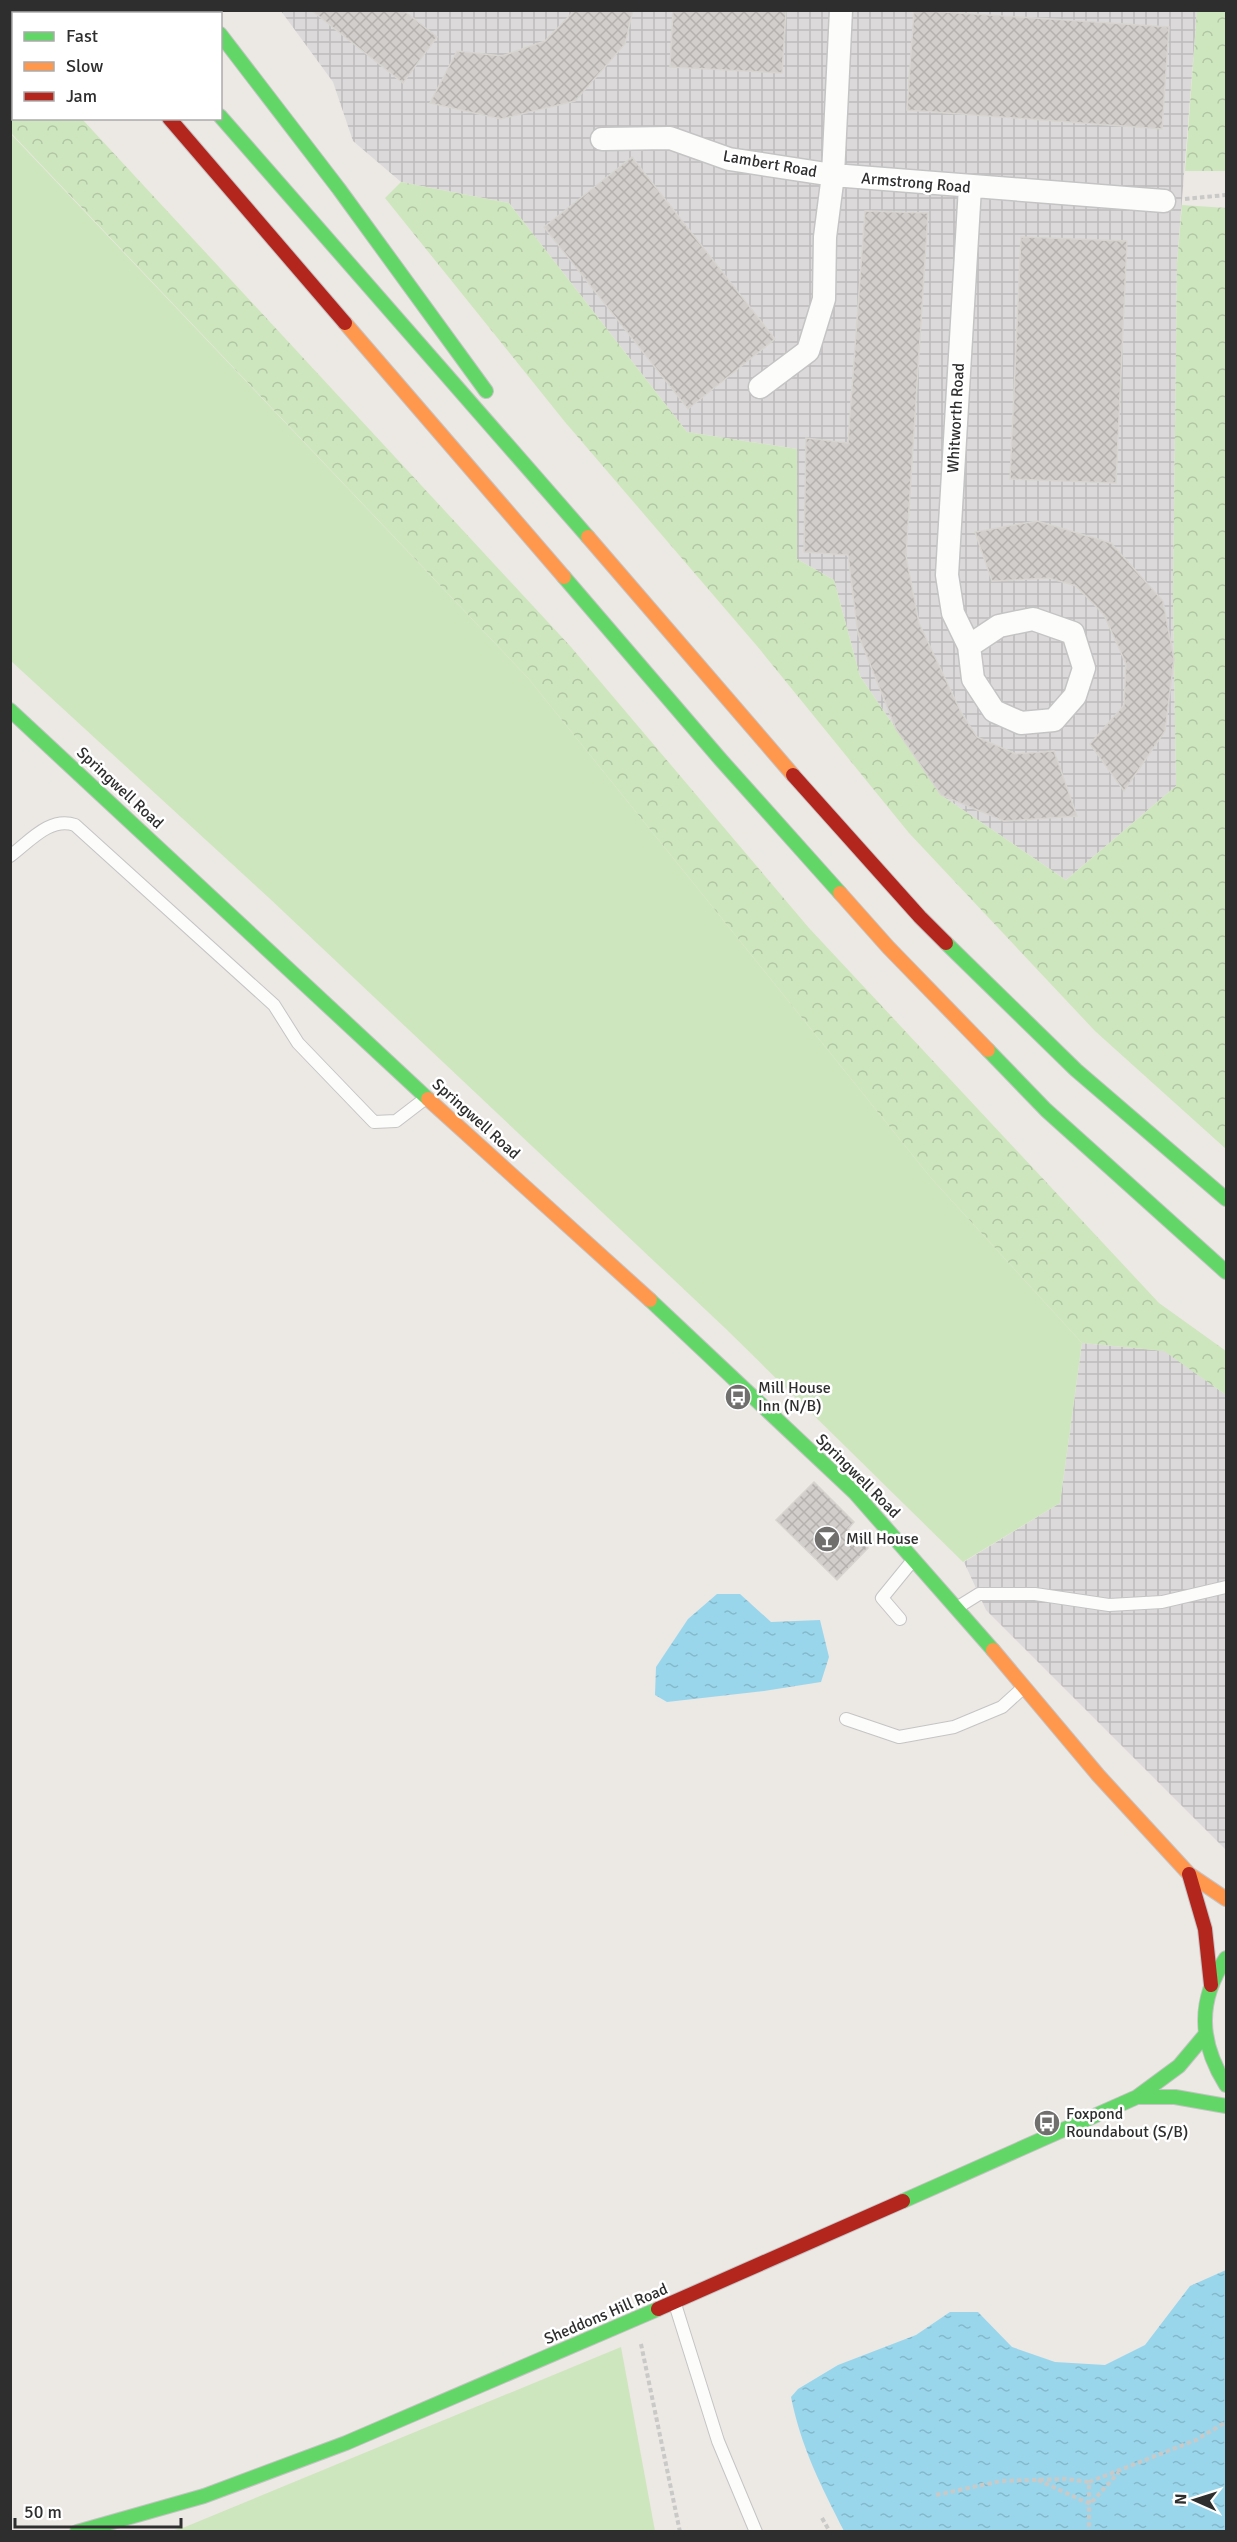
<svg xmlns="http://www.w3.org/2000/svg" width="1237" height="2542" font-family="Signika,sans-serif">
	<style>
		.industrial { fill: url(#industrial-grid) }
		.grass { fill: #cee6be }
		.forest { fill: url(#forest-crowns) }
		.water { fill: url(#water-ripples) }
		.building { fill: url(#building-cross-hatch); stroke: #d7d4d0; stroke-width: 1.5 }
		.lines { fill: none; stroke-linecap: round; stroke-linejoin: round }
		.lane-casing { stroke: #c5c4c5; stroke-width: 14 }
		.street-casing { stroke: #c5c4c5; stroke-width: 25 }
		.fast-casing { stroke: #c5c4c5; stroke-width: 16 }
		.slow-casing { stroke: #c5c4c5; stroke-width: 16 }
		.jam-casing { stroke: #c5c4c5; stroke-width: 16 }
		.path { stroke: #c9c9c8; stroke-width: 4; stroke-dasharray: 4.5 3; stroke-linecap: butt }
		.lane { stroke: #fcfcfb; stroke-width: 12 }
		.street { stroke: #fcfcfb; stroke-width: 22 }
		.fast { stroke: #63d668; stroke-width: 14 }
		.slow { stroke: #ff974d; stroke-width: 14 }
		.jam { stroke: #b3261e; stroke-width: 14 }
		.labels { text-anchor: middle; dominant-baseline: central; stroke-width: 5; stroke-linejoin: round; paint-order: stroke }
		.street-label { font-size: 16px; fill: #2e2e2e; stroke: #fff }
		.poi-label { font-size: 16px; fill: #2e2e2e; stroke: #fff; text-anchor: start }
	</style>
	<defs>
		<pattern id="industrial-grid" width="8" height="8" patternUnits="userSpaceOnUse" patternTransform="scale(1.5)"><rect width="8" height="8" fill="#dcd9db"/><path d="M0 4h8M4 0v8" fill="none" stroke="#bdbbbc"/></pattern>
		<pattern id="forest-crowns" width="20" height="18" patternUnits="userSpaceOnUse" patternTransform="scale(1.5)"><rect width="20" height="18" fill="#cee6be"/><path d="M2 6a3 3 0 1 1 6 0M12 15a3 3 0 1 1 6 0" fill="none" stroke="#b1c6a4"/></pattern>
		<pattern id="water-ripples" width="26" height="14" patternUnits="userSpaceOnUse" patternTransform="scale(1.5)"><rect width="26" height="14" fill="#99d6ec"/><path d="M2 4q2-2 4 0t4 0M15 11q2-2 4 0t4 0" fill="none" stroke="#84b8cb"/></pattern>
		<pattern id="building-cross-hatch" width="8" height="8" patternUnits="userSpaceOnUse" patternTransform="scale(1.5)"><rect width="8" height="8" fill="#d1cecb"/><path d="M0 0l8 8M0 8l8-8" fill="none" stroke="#b4b1af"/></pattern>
	</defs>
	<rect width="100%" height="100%" fill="#ece8e4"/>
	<path class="industrial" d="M281,11H1197L1177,263L1173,594L1176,786L1066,880L941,795L860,676L834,580L797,559V449L687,432L509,203L401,182L353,141L333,82Z
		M1082,1343L1165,1351L1226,1395V1850L986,1610L964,1562L1060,1503Z"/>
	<path class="grass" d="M10,133L528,678L931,1178L1082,1343L1060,1503L963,1562L726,1329L268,897L11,661Z
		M621,2347L655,2531L167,2532L185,2527Z"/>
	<path class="forest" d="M1197,11H1226V171H1185Z
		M11,42L14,45V118L82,119L571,647L809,928L1159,1303L1226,1351V1395L1164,1351L1082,1343L931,1178L528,678L11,133Z
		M401,182L509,203L687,432L797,449V559L834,580L860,676L941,795L1066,880L1176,786L1173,594L1177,263L1182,205L1226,208V1149L1095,1031L909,833L757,646L565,422L385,198Z"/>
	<path class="water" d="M717,1594H740L771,1622L820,1620L829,1657L821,1682L764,1691L667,1702L655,1695L656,1667L688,1619Z
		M1226,2270V2531H844C821,2486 801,2447 791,2397L798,2389L838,2365L916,2335L950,2312H978L1012,2347L1055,2362L1105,2365L1145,2345L1190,2286Z"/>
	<path class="building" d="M311,10H403L437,37L403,83Z
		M575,10H633L625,44L575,101L501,119L430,103L457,51L502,56L545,41Z
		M673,10H786L782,73L670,67Z
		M914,10L1169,27L1162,129L907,110Z
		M632,157L775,339L688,409L544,227Z
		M865,211L928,213L906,556L919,623L961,712L977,737L1016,754L1054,751L1077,816L1004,821L941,795L896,729L858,634L848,555L804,552L806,438L848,443Z
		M1021,237L1127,241L1116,483L1010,479Z
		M1037,521L1111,543L1163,601L1174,659L1165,731L1124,791L1090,744L1124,705L1126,664L1104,615L1076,586L1049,578L992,581L975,532Z
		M814,1482L854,1522L848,1529L868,1548L837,1580L776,1520Z"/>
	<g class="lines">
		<defs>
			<path id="lane" d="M10,856C29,842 50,816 75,825L274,1005L298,1043L374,1122L396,1121L426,1098
				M958,1607L979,1594H1035L1109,1605L1162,1602L1226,1587
				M900,1619L882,1598L913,1560
				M846,1719L899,1737L954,1727L1002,1707L1024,1687
				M675,2304L718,2441L756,2532"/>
			<path id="street" d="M841,10L833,175L1164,201
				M602,139L670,138L729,159L833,175L825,237L824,299L808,351L760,387
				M969,646L999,626L1033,619L1073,633L1084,668L1075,696L1054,720L1021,723L994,711L973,679L969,646L953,613L947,575L970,187"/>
			<path id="fast" d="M36,10L39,14
				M73,10L76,14
				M220,34L339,189L486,391
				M220,116L588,537
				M564,577L721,760L840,893
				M10,710L428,1099
				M946,943L1076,1070L1226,1199
				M988,1050L1046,1110L1226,1272
				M650,1300L855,1493L993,1650
				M1226,1958C1197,2001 1199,2042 1226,2085
				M1137,2097H1175L1226,2106
				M903,2201L1137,2097L1179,2066L1205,2035
				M77,2532L204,2496L346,2443L658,2309"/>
			<path id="slow" d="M203,10L205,14
				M345,323L564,577
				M588,537L793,775
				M840,893L888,947L988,1050
				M428,1099L650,1300
				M993,1650L1098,1775L1189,1874L1226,1899"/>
			<path id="jam" d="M129,10L132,14
				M169,118L345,323
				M793,775L920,917L946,943
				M1189,1874L1205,1929L1211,1985
				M658,2309L903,2201"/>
		</defs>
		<use href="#lane" class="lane-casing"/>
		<use href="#street" class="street-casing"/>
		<use href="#fast" class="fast-casing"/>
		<use href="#slow" class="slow-casing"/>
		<use href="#jam" class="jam-casing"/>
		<path class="path" d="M1185,199L1226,195
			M641,2344L680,2532
			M1038,2480L1090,2504L1119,2472
			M1089,2482L1196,2440L1226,2422
			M936,2495L1001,2481L1066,2479L1089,2482V2532
			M822,2518L830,2532"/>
		<use href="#lane" class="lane"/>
		<use href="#street" class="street"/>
		<use href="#fast" class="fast"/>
		<use href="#slow" class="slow"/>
		<use href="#jam" class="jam"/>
	</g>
	<defs>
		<symbol id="bus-disc" viewBox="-11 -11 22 22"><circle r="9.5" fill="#706f6e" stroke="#fff"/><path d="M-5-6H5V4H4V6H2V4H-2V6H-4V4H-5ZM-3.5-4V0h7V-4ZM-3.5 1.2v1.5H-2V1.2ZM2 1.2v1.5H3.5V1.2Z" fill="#fff"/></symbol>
		<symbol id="bar-disc" viewBox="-11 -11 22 22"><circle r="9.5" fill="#706f6e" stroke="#fff"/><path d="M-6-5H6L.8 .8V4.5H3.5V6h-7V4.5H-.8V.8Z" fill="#fff"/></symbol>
	</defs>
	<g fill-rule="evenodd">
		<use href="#bus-disc" x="723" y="1382" width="30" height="30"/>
		<use href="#bar-disc" x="812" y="1524" width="30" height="30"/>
		<use href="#bus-disc" x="1032" y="2108" width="30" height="30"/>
	</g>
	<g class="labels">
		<g class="street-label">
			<text transform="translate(770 164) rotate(10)">Lambert Road</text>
			<text transform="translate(916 183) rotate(5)">Armstrong Road</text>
			<text transform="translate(956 418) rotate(-87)">Whitworth Road</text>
			<text transform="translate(120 788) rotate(43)">Springwell Road</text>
			<text transform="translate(476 1119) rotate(42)">Springwell Road</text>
			<text transform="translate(858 1476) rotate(45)">Springwell Road</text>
			<text transform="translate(606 2314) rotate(-23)">Sheddons Hill Road</text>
		</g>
		<g class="poi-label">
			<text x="758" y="1388">Mill House<tspan x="758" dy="18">Inn (N/B)</tspan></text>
			<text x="846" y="1539">Mill House</text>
			<text x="1066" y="2114">Foxpond<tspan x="1066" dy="18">Roundabout (S/B)</tspan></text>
		</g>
	</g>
	<rect width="1237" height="2542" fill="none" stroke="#2e2e2e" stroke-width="24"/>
	<rect x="12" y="12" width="210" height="108" fill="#ffffff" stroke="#ababab" stroke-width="1.5"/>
	<rect x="24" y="32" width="30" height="9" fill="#63d668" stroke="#ababab" stroke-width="1.5"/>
	<text x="66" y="42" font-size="18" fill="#2e2e2e">Fast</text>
	<rect x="24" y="62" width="30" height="9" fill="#ff974d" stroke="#ababab" stroke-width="1.5"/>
	<text x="66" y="72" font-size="18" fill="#2e2e2e">Slow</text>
	<rect x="24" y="92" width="30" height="9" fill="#b3261e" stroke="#ababab" stroke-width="1.5"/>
	<text x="66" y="102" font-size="18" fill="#2e2e2e">Jam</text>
	<g transform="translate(1195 2500) rotate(273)" stroke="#ffffff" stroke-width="4.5" paint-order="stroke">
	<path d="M0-4.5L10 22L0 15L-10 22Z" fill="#2e2e2e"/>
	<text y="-9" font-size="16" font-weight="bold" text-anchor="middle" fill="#2e2e2e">N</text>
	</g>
	<path d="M15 2518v9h166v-9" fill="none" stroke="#2e2e2e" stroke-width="3"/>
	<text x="24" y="2518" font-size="18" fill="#2e2e2e" stroke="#ffffff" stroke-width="4.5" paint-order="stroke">50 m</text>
</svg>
